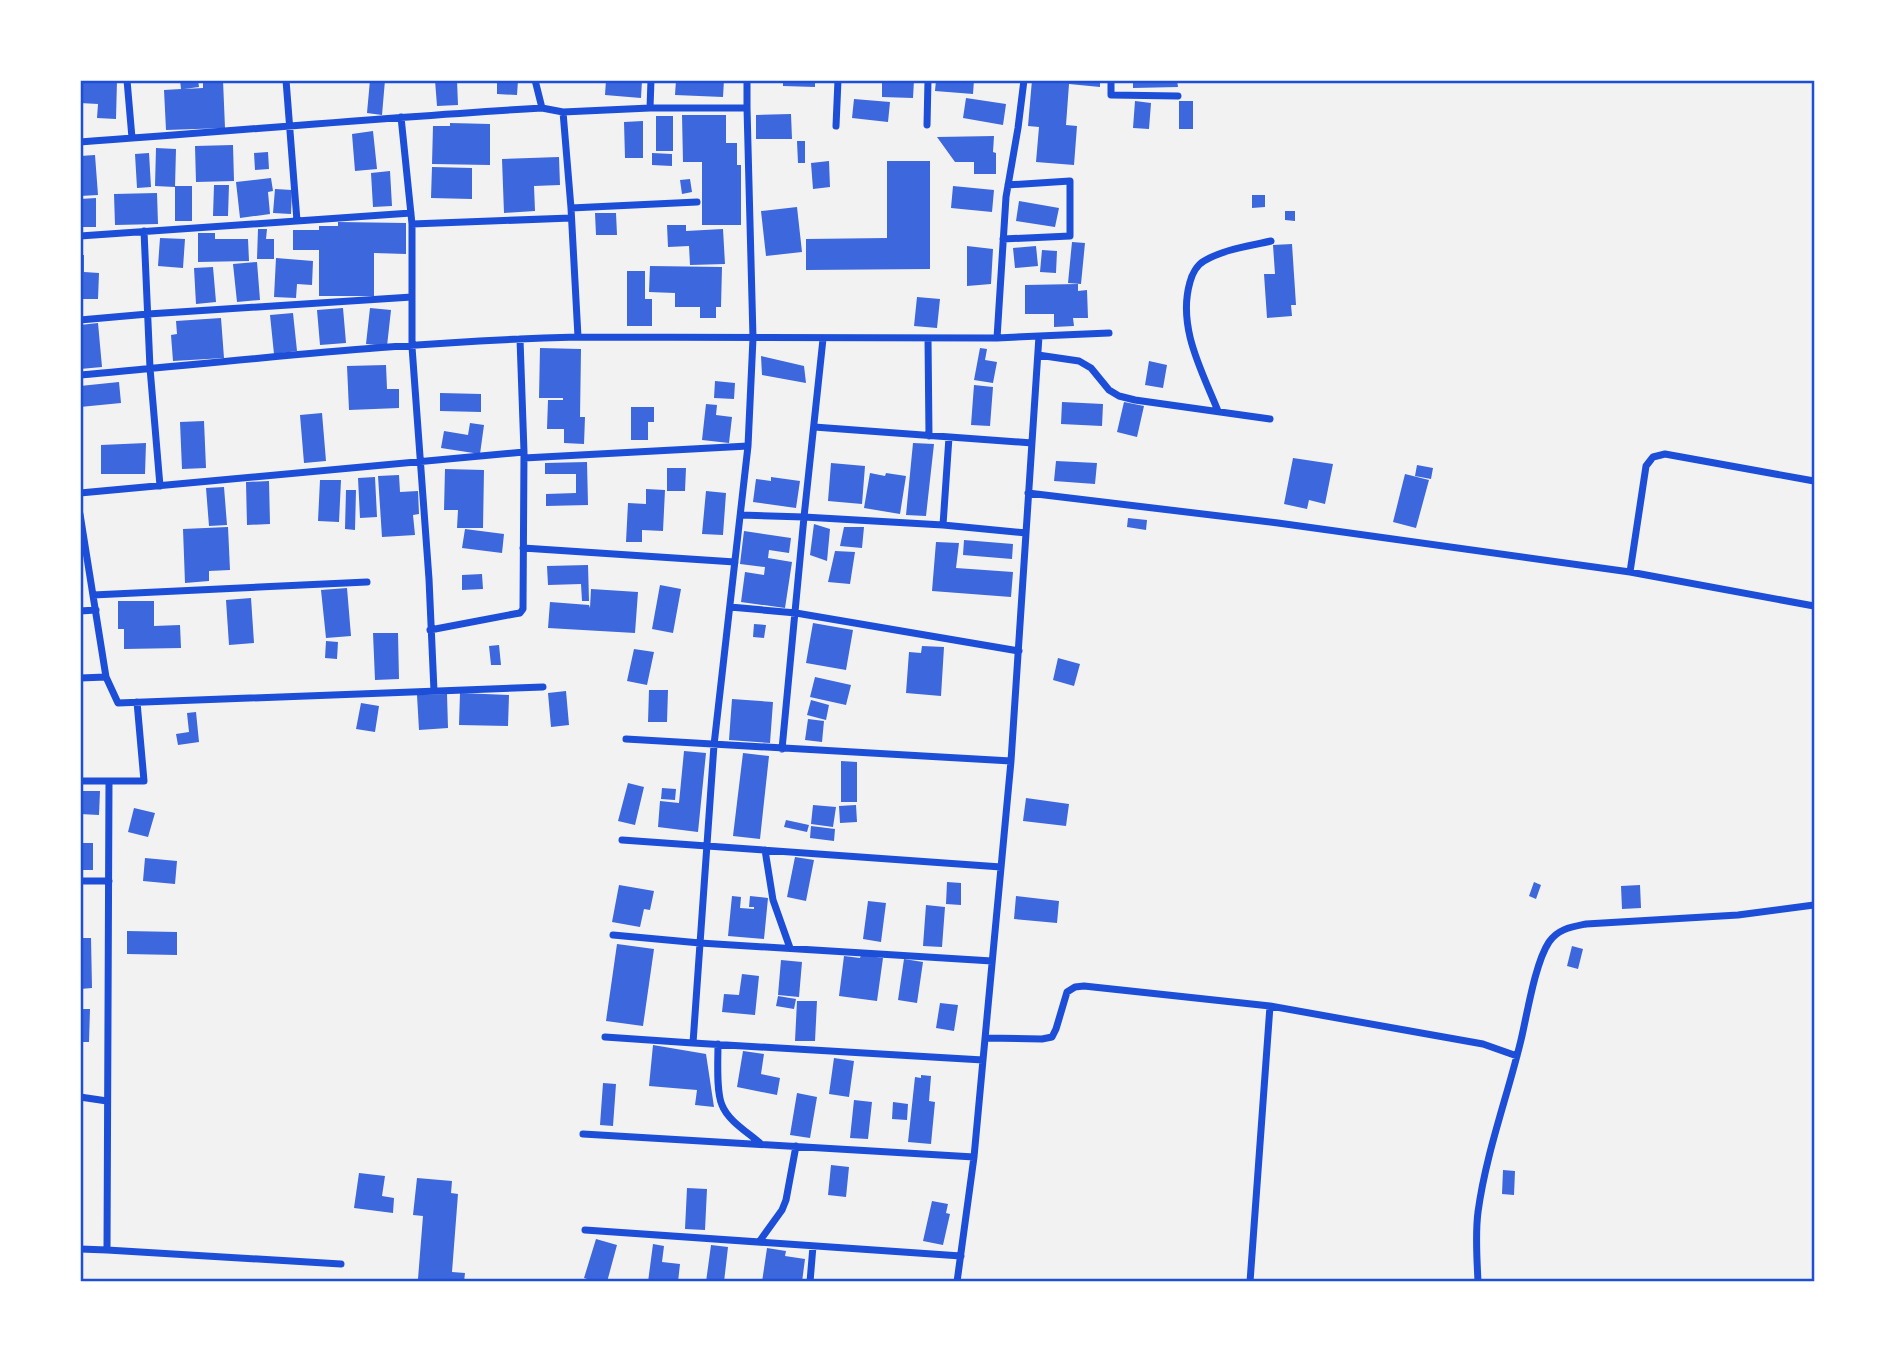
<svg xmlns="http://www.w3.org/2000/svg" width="1895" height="1362" font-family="'Noto Sans',sans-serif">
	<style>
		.building { fill: #3d67dc }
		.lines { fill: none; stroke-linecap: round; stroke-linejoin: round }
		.minor { stroke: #1d4ed8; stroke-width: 7 }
		.neatline { fill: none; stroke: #1d4ed8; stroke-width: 2.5 }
	</style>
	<rect width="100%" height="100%" fill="#f2f2f2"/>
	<path class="building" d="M80,80H117L116,119L97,118L98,104L80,103Z
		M180,80H198L199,87L184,89L203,88V80H223L225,128L166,130L164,90L181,89Z
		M370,80H385L382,115L367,113Z
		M435,80H457L458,105L437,106Z
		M497,80H518L517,95L497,94Z
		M606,80H642L641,98L605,95Z
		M676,80H724L723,97L675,95Z
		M783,80H815V87L783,86Z
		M882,80H914L913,98L882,97Z
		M936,80H974L973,94L935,91Z
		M1032,80H1100V87L1069,84L1066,125L1077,126L1074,165L1036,162L1039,127L1028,126Z
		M1133,80H1177L1178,87L1133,88Z
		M966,98L1006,104L1003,125L963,118Z
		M854,99L890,102L888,122L852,118Z
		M1135,101L1151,103L1149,129L1133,128Z
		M1179,101H1193V129H1179Z
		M791,114L792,139H756V115Z
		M682,115H726V143H737V165H741V225H702V162H683Z
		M656,116H673V151H656Z
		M643,121V158H625L624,122Z
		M450,123L490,124V165L432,164L433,126H450Z
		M373,131L377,169L355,171L352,134Z
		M994,136L993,152L996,153V174H974V162H955L937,137Z
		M797,141H805V163H798Z
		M233,145L234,181L196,182L195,146Z
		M156,148L176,149L175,187L155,186Z
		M268,152L269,169L255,170L254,153Z
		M149,153L151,187L137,188L135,154Z
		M652,153L672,154V166L652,165Z
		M95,155L98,195L80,196V156Z
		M559,157L560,185L534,186L535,211L504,213L502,159Z
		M829,161L830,187L813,189L811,163Z
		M887,161H930V269L806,270V239L887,238Z
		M432,167L472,168V199L431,198Z
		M390,171L392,206L373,207L371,173Z
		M271,178L273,191L268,192L270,214L240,218L236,182Z
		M690,179L692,192L682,194L680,180Z
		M214,185H229L228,216H213Z
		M175,186H192V221H175Z
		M953,186L994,190L992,212L951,208Z
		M275,189L292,190L291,214L273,213Z
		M157,193L158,224L115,225L114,194Z
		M1252,195H1265V207L1252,208Z
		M96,198V227H80V199Z
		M1019,201L1059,208L1055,227L1016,221Z
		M797,207L802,252L766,256L761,211Z
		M1285,211H1295V221L1285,220Z
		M595,213H616L617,235H596Z
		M338,222L406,223V254L374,253V296H319V250H293V230H319V226H338Z
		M667,225H686V231L723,229L725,264L690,265L689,246L668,247Z
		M258,229H267L266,239H274V259H257Z
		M198,233H215V239H248L249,261L198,262Z
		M160,238L185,239L183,268L158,266Z
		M1072,242L1085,243L1081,284L1068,283Z
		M1292,244L1296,305H1291L1292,316L1267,318L1264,274H1275L1273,245Z
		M967,246L993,249L991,284L967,286Z
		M1036,246L1038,266L1015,268L1013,248Z
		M1042,250L1057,251L1056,273L1040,272Z
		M80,255H84V272L99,273L98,299H80Z
		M276,258L313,261L312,285L297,284L296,298L274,297Z
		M257,262L260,300L237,302L233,264Z
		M650,266L722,267L721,307H716V318H700V307H675V293L649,292Z
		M213,267L216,302L196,304L194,268Z
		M627,271H645V299H652V326H627Z
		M1078,284V291L1087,290L1088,318H1073L1074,326L1054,327V314H1025V285Z
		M917,297L940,299L937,328L914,326Z
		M343,308L346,343L320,345L317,310Z
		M370,308L391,310L387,346L366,344Z
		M293,313L297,351L274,354L270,315Z
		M221,318L224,358L173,361L171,335L177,334L176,321Z
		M98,323L102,367L80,369V325Z
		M540,348L581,349L580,417H585L584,444L564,443V429H547L548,400H563V398H539Z
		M980,348L987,349L985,360L997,362L993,383L974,380Z
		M761,356L804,366L806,383L762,375Z
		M1149,361L1167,365L1163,388L1145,385Z
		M386,365L387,389H399V408L349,410L347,366Z
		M715,381L735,383L734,399L714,398Z
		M119,382L121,403L80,407V386Z
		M974,385L993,387L990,426L971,425Z
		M440,393L481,394V412L440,411Z
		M1062,402L1103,404L1102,426L1061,424Z
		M1124,402L1144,406L1137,437L1117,432Z
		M706,404L717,405L716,415L732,417L729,443L702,440Z
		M631,407H654V422H648V440H631Z
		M322,413L326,461L304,463L300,415Z
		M204,421L206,468L182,469L180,422Z
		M470,423L484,425L480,454L441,448L444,431L468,435Z
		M146,443L145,474H101V445Z
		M913,443L934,444L926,516L906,515Z
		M1293,458L1333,464L1325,504L1309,500L1307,509L1284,504Z
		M1056,461L1097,463L1095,484L1054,481Z
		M587,462L588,505L546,506V494L576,493V474H545V463Z
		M831,463L865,466L862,504L828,501Z
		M1417,465L1433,468L1431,479L1415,476Z
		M667,468H686L685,491H667Z
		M445,469L484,470L483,528H457L458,510H444Z
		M870,473L885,476L886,473L906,476L900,514L864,508Z
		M1405,474L1429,480L1416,528L1393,522Z
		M399,475L400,492L418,491L419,514L413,515L415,535L382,537L378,476Z
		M375,477L377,517L360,518L358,478Z
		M771,477L800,481L796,508L753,502L756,479L771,481Z
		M320,480H341L339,522L318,521Z
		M269,481L270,524L247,525L246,482Z
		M224,487L227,525L209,526L206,488Z
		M646,489L665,490L663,531L642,530V542H626L628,503L646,504Z
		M346,490H356L355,530L345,529Z
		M706,491L726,493L723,535L702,534Z
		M1128,518L1147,520L1146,530L1127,527Z
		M814,524L830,529L827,561L810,555Z
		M228,527L230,570L209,571V581L185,583L183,529Z
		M844,527H864L862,548L840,546Z
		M465,529L504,534L502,553L462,548Z
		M744,531L791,538L789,553L769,550L768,558L792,562L785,608L741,602L745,572L764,575L765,567L740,564Z
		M964,540L1013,544L1012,559L963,555Z
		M936,542L959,543L956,568L1013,572L1011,597L932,591Z
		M835,551L855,552L850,584L828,582Z
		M588,565L589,601H582L581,584L548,585L547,566Z
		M482,574L483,589L462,590V575Z
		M660,585L681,589L673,633L652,629Z
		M347,588L351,636L326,638L321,590Z
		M591,589L638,592L635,633L548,628L550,602L589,605L590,608Z
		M251,598L254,643L229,645L226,600Z
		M118,601H154V626L180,625L181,648L124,649V629H118Z
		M813,623L853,630L846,670L806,663Z
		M754,624L766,625L764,638L753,637Z
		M373,633H398L399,679L375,680Z
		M326,641L338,642L337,659L325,658Z
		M499,645L501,665H491L489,646Z
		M922,646L944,647L941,696L906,693L909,652L921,653Z
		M634,649L654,652L647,685L627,681Z
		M1058,658L1080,664L1074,686L1053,680Z
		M815,677L851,685L846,705L810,697Z
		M649,690H668L667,722H648Z
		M566,691L569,725L551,727L548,693Z
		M460,693L509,695L508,726L459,725Z
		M447,694L448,728L419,730L417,695Z
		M732,699L773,702L770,743L729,740Z
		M811,700L829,705L826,720L807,715Z
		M361,703L379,706L375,732L356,729Z
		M196,712L199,742L178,745L176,734L189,732L187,713Z
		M808,719L824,721L822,742L805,740Z
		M684,751L706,753L698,832L658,827L660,801L679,803Z
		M743,753L769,756L760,839L733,836Z
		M841,761L857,762V802H841Z
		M628,783L644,787L635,825L618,821Z
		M662,788L676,789L675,800L661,799Z
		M80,791H100L99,815L80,814Z
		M1026,798L1069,804L1066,826L1023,821Z
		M813,805L836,807L833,827L811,824Z
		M856,805L857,822L840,823L839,806Z
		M134,808L155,813L148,837L128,832Z
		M786,820L809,825L807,832L784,827Z
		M811,826L835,829L834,841L810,838Z
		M80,843H93V870H80Z
		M795,857L814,860L806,901L787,897Z
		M145,858L177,861L175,884L143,881Z
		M947,882L961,883V905L946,904Z
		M1534,882L1541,885L1536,899L1529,896Z
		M619,885L654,891L650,910L644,909L640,927L612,922Z
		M1640,885L1641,908L1622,909L1621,886Z
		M732,896L741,897L740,908L754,909V907H749L750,896L768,898L764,939L728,936Z
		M1016,896L1059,901L1057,923L1014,919Z
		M868,901L886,903L881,942L863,939Z
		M926,905L945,907L942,947L923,946Z
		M127,931L177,932V955L127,954Z
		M80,938H91L92,988L80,989Z
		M617,944L654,949L643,1026L606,1021Z
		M1572,946L1583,949L1578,969L1567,966Z
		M861,955L883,958L877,1001L839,996L844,956L860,958Z
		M904,959L923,962L917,1003L898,1000Z
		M781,960L802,962L799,997L778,995Z
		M742,974L759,976L755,1015L722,1012L724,994L739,995Z
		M778,996L796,999L794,1009L776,1006Z
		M797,1001H817L815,1041H795Z
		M940,1003L958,1005L954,1031L936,1028Z
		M80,1009H90L89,1042H80Z
		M653,1045L706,1054L714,1107L695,1105L697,1090L649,1086Z
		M743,1051L764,1054L761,1074L780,1078L777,1095L737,1087Z
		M834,1058L854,1061L849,1097L829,1094Z
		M921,1075L931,1076L929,1101L935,1102L931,1144L908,1142L915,1077L921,1078Z
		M603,1083L616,1084L613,1126L600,1125Z
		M797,1093L817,1097L810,1138L790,1135Z
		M854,1100L872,1102L868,1139L850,1138Z
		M893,1102L908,1104L907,1120L892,1119Z
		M831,1165L849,1167L846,1197L828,1195Z
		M1503,1170L1515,1171L1514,1195L1502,1194Z
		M359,1173L385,1176L382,1196L394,1198L393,1213L354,1208Z
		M417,1178L452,1181L451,1193L458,1194L452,1272L465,1273L464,1282L418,1279L423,1216L413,1215Z
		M687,1188L707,1189L705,1230L685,1229Z
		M932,1201L948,1204L946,1213L950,1214L943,1245L923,1241Z
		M596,1239L617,1245L607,1282H596L584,1278Z
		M653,1244L664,1246L662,1262L680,1264L678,1282H648Z
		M711,1245L728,1247L724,1282H706Z
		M767,1248L786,1251L785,1256L805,1259L802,1282H762Z"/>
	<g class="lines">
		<path class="minor" d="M127,80L132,138
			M286,80L297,221
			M535,80L542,108
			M1111,80V95L1178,96
			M650,108L651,80
			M747,108L753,338L748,446L714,745L693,1043L983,1060L1011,761L1039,336L997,338
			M401,117L412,224V347L429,579L434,691
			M927,125L928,80
			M836,126L838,80
			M80,142C235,131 388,117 542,108L563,112
			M571,208L697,202
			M412,224L571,218
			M144,231L150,368L160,486
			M80,236L411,213
			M1003,239L1070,236V181L1008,185
			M80,320L148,314L412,297
			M1039,336L1109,333
			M578,337L997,338L1006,197L1018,128L1024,80
			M928,338L929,436
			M1038,355L1079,361L1091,368L1109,390L1119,396L1135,400L1270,419
			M80,375C246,360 412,341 578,337L571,208L563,112L650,108H747V80
			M1218,411C1202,371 1177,327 1190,282C1192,274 1197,265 1204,261C1224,249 1250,246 1271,241
			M814,427L1032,443
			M524,458L748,446
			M80,493L524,452L520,339
			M1028,493L1278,523L1630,572L1814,606
			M80,514L106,677L80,678
			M741,515L804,517L823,339
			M943,525L949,437
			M523,548L735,562
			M1630,572L1646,466L1653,457L1665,454L1814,481
			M93,595L367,582
			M730,607L796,613L1019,651
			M80,611L96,610
			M430,630L514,614L520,613L523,609L524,452
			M106,677L118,703L543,687
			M626,739L1011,761
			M782,749L804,517L943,525L1026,533
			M80,781H144L137,702
			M622,840L1001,867
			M765,850L773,900L790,948
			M80,881H109
			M613,935L700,943L992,961
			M605,1037L693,1043
			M985,1038L1042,1039L1052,1037L1056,1029L1067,992L1075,987L1084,986L1270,1006L1483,1044L1517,1056
			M718,1044C718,1060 716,1092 722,1105C728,1121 749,1133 761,1144
			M80,1097L107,1101
			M583,1134L974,1157L983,1060
			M585,1230L961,1256
			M759,1242L782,1210L786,1200L796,1146
			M80,1249L107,1250L109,781
			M107,1250L341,1264
			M810,1282L813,1246
			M957,1282L974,1157
			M1250,1282L1270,1006
			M1478,1282C1477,1258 1475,1235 1478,1212C1486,1153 1507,1098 1521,1040C1527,1015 1535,963 1549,942C1558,929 1571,927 1586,924L1738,915L1814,905"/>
	</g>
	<rect width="1895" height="1362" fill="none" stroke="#ffffff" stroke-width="164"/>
	<rect x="82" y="82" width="1731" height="1198" class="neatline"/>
</svg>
